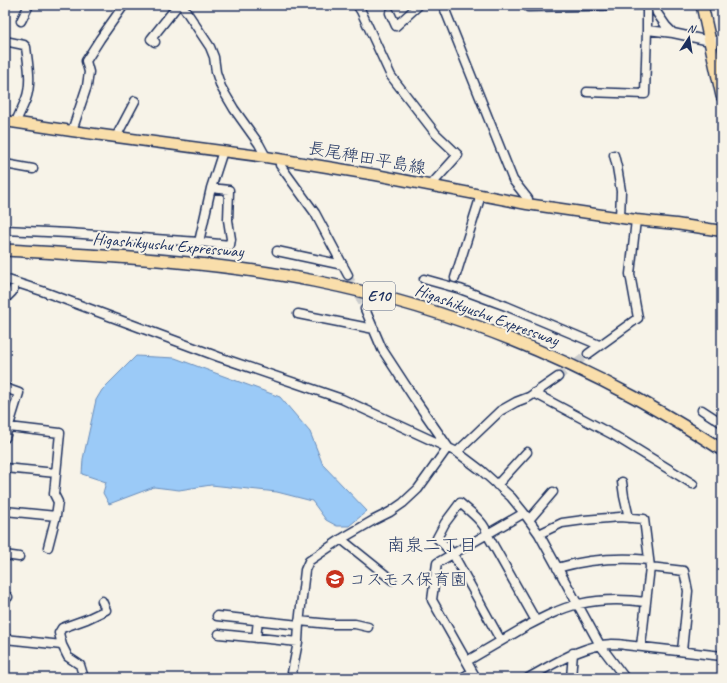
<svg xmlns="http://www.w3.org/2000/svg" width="727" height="683" font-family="Caveat,'Klee One',sans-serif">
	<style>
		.water { fill: #9bcaf7; stroke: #688cba }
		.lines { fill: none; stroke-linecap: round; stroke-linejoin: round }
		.minor-tunnel { stroke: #cbcccc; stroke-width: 8; stroke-dasharray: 8 4; stroke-linecap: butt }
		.minor-casing { stroke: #1b2f5e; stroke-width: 11 }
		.major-casing { stroke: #1b2f5e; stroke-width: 13 }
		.highway-casing { stroke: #1b2f5e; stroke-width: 14 }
		.minor { stroke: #f7f3e8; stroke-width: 8 }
		.major { stroke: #f9deab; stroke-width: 10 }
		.highway { stroke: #f9deab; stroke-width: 11 }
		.labels { text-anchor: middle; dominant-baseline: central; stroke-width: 4; stroke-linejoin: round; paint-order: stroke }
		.shield { fill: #f7f3e8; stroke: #5d6a87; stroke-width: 1 }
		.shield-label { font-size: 16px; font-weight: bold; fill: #1b2f5e }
		.street-label { font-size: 17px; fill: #1b2f5e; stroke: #f7f3e8 }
		.poi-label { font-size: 17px; fill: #1b2f5e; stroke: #f7f3e8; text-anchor: start }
		.neighbourhood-label { font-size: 18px; fill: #1b2f5e; stroke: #f7f3e8 }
	</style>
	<rect width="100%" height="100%" fill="#f7f3e8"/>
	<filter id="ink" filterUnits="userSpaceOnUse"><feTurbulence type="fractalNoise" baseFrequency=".025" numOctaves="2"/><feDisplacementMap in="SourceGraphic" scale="8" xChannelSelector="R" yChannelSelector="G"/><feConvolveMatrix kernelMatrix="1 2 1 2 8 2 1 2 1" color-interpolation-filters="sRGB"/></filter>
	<g filter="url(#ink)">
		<path class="water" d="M136,356L175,358L280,397L310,432L323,465L367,511L349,526H337L326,520L312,501L277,492L211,485L179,490L154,487L109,504L103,493L106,482L82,474L83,459L96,400L102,390Z"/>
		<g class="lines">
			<path class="minor-tunnel" d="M348,275L365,309
				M558,377L588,354"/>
			<defs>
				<path id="minor" d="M182,5L210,47L214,57L216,72L221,87L234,109L259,144L266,157
					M357,5L361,11L391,76L436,134L458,155L431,185
					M443,5L513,180L528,199L527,204
					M647,5V30L673,33
					M655,5L657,13L666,26L673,33L710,41H722
					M528,7L640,5
					M390,13L396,26L419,5
					M21,21L29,5
					M5,41L24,45L26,47C28,64 32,83 26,99C23,107 19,114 16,122
					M155,42L151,39L178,5
					M587,92L645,94L647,30
					M72,131L87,86L89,72L86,61L100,39L124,5
					M116,137L135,101
					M614,155L617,167L621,191L620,218
					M280,159V165L315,213L348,275
					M5,164L33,169
					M5,230L68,233L199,242L211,188L223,151
					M199,242L230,245L231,239L228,220L229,190L211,188
					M277,251L343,265
					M455,278L481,195
					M5,279L42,291L219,357L342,399L457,452L482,471L511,497L524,513L539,534L600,645L625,678
					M424,279L460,289L506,306L599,345
					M5,299L12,292L16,283
					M365,309L382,349L414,398L448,447
					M298,314L374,329
					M588,354L638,318L630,274L636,220
					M5,388L19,393L5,438
					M534,393L615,436L693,484
					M702,410L722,423
					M457,452L500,411L516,402L529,397L558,377
					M5,468L56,473
					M622,482L624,496L629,518
					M497,485L527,452
					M5,511L56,516L58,502L54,494L60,433L9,427
					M529,520L553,492
					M539,534L562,523L584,520L620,517L644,519L650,567L641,646
					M341,539L392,580
					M48,547L56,516
					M5,555L19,557
					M650,567L684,571L688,591L682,651
					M557,568C589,559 617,557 649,560
					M5,596L8,597
					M217,616L299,625
					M299,621L330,624H355L368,627
					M219,634L298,642
					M256,638L258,620
					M5,639L62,645
					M501,641L453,554L437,538L445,523L460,503C468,510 486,523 487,534L536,621
					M467,661C486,650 506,638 525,627C542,618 561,608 579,604C601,599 623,599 646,602
					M84,678L80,665L68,657L62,645L59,633L62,628L87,619L106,610L102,601
					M291,678L298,642L299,624L305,570L309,561L343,538L374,520L390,512L403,503L418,489L448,447
					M462,678L472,672
					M476,678L432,600L437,563L524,513
					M528,678C554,664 582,645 612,644C617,644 621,644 625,645L722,656
					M571,678L573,653"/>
				<path id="major" d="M5,121L72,131L266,157L376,175L527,204L636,220L676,224L722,231"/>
				<path id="highway" d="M702,5L722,96
					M5,250C108,256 213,261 314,281C426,303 534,343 634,397C664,414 694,431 722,450"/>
			</defs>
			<use href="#minor" class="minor-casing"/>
			<use href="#major" class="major-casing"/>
			<use href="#highway" class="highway-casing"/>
			<use href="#minor" class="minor"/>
			<use href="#major" class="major"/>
			<use href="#highway" class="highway"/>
		</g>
	</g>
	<defs>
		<symbol id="school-disc" viewBox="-11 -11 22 22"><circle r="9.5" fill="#c8321e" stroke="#f7f3e8"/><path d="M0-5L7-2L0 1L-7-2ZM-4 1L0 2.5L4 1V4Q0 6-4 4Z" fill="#fff"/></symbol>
	</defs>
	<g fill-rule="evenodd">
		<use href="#school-disc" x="324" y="568" width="22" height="22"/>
	</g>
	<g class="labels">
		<rect class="shield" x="363" y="282" width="32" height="28" rx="3"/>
		<g class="shield-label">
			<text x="379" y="296">E10</text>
		</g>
		<g class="street-label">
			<text transform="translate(367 158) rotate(10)">長尾稗田平島線</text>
			<text transform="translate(168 245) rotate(5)">Higashikyushu Expressway</text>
			<text transform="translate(487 315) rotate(20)">Higashikyushu Expressway</text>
		</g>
		<g class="poi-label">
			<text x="349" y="579">コスモス保育園</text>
		</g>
		<g class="neighbourhood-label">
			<text x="432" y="545">南泉二丁目</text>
		</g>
	</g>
	<rect width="727" height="683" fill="none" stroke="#f7f3e8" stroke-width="20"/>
	<rect x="10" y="10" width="707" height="663" fill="none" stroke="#1b2f5e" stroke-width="1.5" filter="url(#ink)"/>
	<g transform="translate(689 38) rotate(12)" stroke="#f7f3e8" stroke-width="3" paint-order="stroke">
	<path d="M0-3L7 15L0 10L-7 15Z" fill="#1b2f5e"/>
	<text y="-6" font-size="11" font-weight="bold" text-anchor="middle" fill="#1b2f5e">N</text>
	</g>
</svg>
